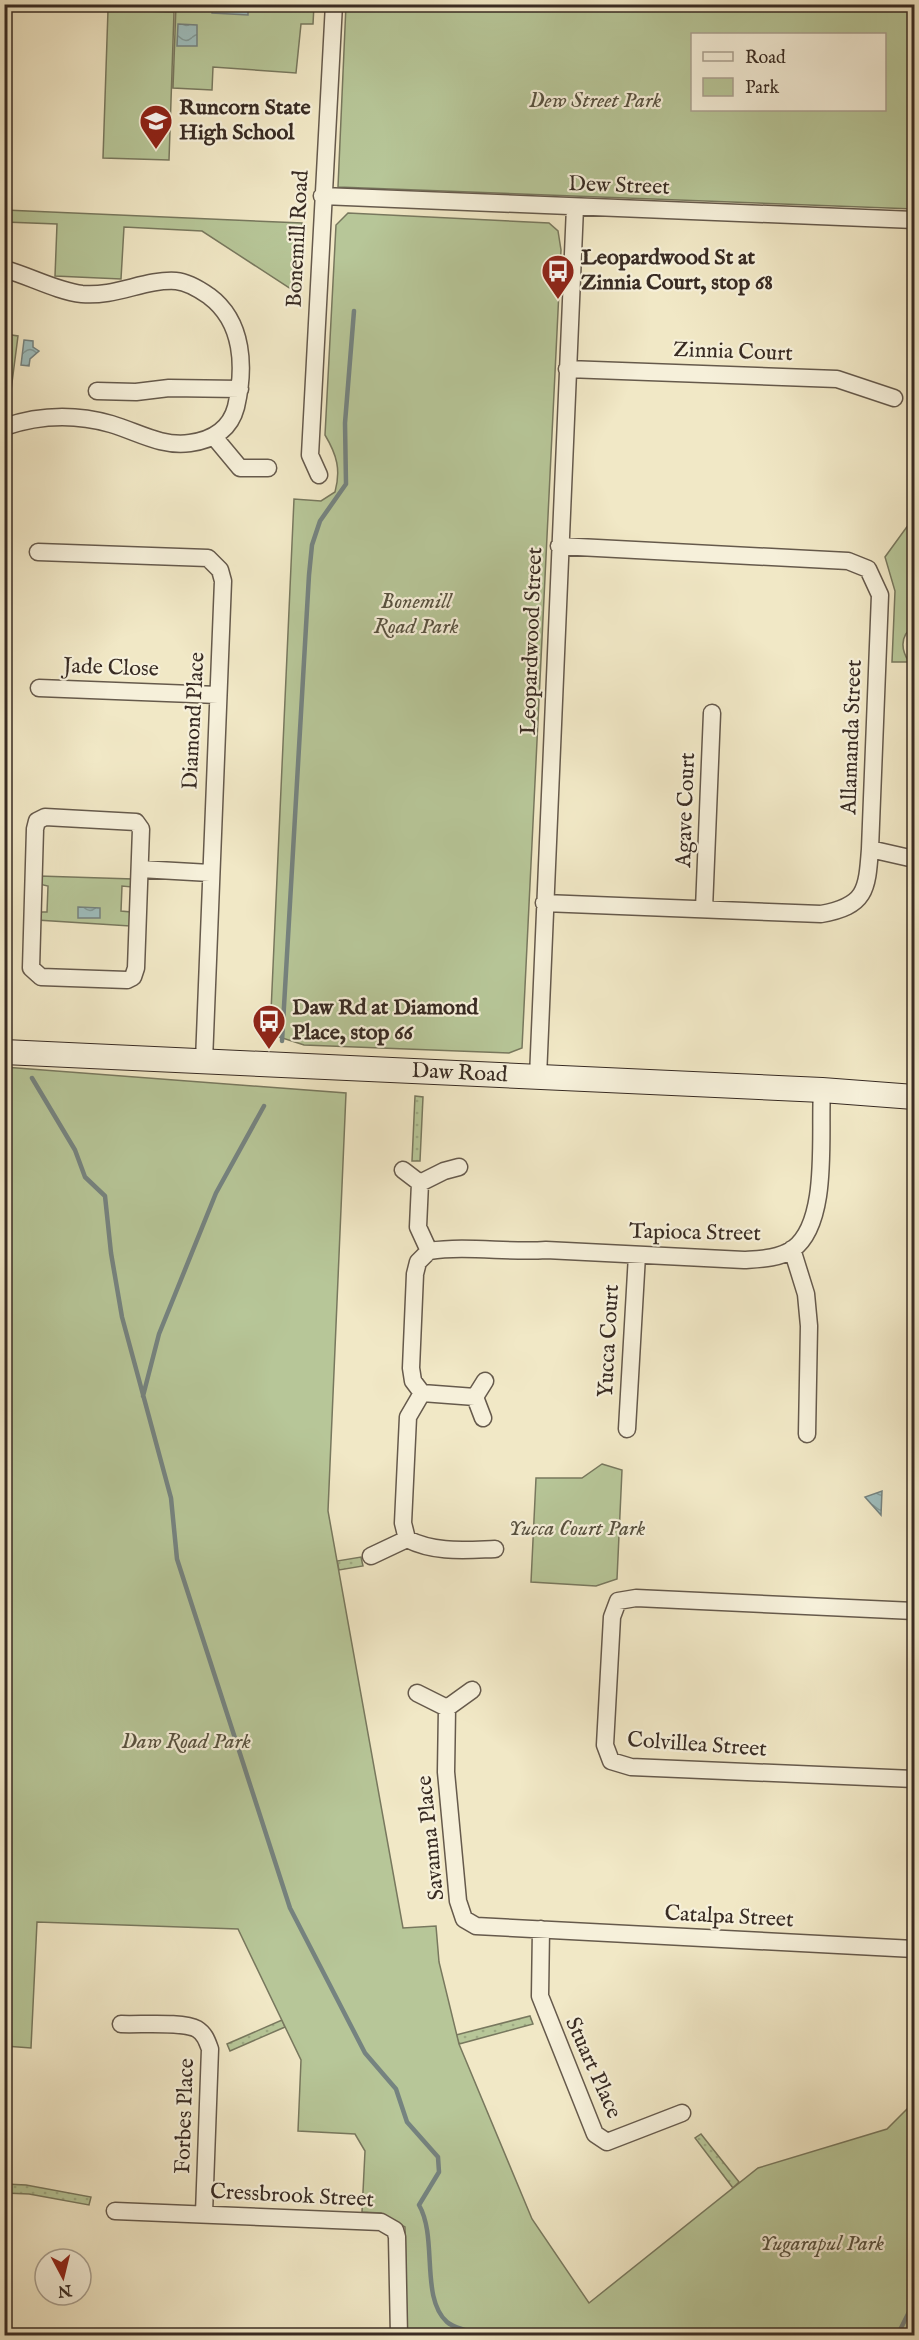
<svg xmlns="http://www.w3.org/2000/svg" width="919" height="2340" font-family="'IM FELL English',serif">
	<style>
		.grass { fill: url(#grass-dots); stroke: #78785e; stroke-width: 1.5 }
		.park { fill: #b7c698; stroke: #78785e; stroke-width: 1.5; fill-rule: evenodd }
		.water { fill: url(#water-waves); stroke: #758380; stroke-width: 1.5 }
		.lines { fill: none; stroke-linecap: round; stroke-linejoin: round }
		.stream { stroke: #758380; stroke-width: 4.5 }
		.street-casing { stroke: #665a4c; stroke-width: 19 }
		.secondary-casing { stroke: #382b23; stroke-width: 26 }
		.street { stroke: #f6f0da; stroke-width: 16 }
		.secondary { stroke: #f6f0da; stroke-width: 24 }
		.labels { text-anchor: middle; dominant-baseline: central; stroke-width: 4.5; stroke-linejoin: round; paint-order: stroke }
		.park-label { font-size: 22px; font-style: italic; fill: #585240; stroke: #f6f0da }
		.poi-label { font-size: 22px; font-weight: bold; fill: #382b23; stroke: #f6f0da; text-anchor: start }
		.street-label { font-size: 22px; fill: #382b23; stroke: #f6f0da }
	</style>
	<defs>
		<pattern id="grass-dots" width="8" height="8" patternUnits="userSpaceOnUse" patternTransform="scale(1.5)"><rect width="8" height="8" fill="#b7c698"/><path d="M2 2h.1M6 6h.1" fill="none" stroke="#9eaa83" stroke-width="1.8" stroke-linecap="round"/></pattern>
		<pattern id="water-waves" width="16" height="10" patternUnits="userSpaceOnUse" patternTransform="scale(1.5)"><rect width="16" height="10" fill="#9ebebe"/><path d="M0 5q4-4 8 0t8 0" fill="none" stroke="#829b9a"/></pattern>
	</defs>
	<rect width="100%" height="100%" fill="#f1e8c6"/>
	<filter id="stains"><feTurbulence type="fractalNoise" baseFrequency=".00333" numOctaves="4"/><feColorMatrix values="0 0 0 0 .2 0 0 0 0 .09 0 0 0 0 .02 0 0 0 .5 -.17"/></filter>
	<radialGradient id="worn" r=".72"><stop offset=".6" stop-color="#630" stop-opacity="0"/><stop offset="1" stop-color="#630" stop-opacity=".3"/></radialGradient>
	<path class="grass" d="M415,1096L423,1097L420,1161H412Z
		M361,1557L363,1566L339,1570L337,1561Z
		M530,2016L533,2024L459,2044L456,2035Z
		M282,2020L285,2027L230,2051L227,2044Z
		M701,2134L739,2182L733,2188L695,2138Z
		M5,2184L26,2185L91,2197L89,2205L29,2194L5,2193Z"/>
	<path class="park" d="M176,5H314L313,24H301L296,73L213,67L212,90L173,88Z
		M346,5H914V209L338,187ZM692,34H884V110H692Z
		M108,10L174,12L169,160L103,158Z
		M5,210L302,223L300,295L202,231L124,227L121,279L55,276L57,224L5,222Z
		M348,213L549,223L558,231L561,250L522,1048L509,1053L304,1045L270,1034L294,499L321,501L335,492C341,470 337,455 325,435L336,225Z
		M5,334L18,336L10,398L5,397Z
		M914,517V625C901,635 900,648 909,662H892L895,591L885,557Z
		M39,876L133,879L132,887L122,886L121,911L131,912L130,926L37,920L38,912H47L48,886L39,884Z
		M4,1067L346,1093L328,1511L403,1928L436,1926L439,1962L459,2044L532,2219L589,2303L758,2168L887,2129L914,2102V2335H407L405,2227L381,2213L362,2212L365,2151L355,2134L298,2131L301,2060L238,1929L37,1922L31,2048L5,2046Z
		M602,1464L622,1470L617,1579L596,1586L531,1582L536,1478H582Z"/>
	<path class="water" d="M212,5H248V15L212,13Z
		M178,24L197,25V46H177Z
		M24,340L33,341V347L39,351L30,359L29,366L21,365Z
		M78,907L100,908V918H78Z
		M882,1491L881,1515L865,1497Z"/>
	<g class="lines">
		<path class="stream" d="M282,1041L309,575L312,545L320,521L346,484L345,423L354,311
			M32,1078L75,1150L85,1177L105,1196L111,1253L122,1317L171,1498L177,1559L290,1908L365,2053L396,2089L407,2122L438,2157L439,2172L419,2205C438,2238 420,2298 447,2322C455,2329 468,2329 476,2336
			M143,1396L159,1334L216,1193L264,1106
			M897,2336L914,2302"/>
		<defs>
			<path id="street" d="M322,196L914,220
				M4,269C30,276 56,291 82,294C116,297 145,279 176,281C188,282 199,289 209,296C244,322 245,368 236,407C230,430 212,440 190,443C161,447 138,432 111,424C76,414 39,415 4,427
				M567,369L837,379L894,398
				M97,391L136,392L169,388L240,389
				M215,438L240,468H268
				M319,475L310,455L334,4
				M38,552L208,558L220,570L223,581L204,1061
				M39,688L218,695
				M45,817L136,822L141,829L136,968L133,977L127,980L41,977L31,968L35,829L37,821Z
				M870,849L914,859
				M140,869L210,873
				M544,903L821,914C866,906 867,890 870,849L880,595L868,569L848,561L559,546
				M704,909L712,713
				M538,1077L575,207
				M403,1170L420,1183L444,1171L459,1167
				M420,1183L418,1227L429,1251L418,1262L415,1274L411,1368L413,1381L422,1393L408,1417L403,1523L407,1539C435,1553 464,1550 495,1549
				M792,1249L806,1294L809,1326L807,1434
				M429,1251C467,1245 508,1253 546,1250L744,1260C760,1259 778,1259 793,1249C830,1222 819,1133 822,1090
				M422,1393L475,1397
				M483,1418L475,1397L485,1381
				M627,1429L637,1255
				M371,1556L407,1539
				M914,1611L636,1598L618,1601L612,1617L605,1745L611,1761L631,1767L914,1779
				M417,1693L447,1708L472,1690
				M447,1708L446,1772L458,1901L464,1919L476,1926L914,1949
				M541,1929L540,1996L595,2134L607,2142L682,2113
				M121,2024C139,2025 183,2021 197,2029C205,2034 207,2041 210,2049L204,2213
				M115,2211L381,2222L395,2230L397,2237L399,2336"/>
			<g id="secondary">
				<path id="s1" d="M4,1052L822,1090L914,1097"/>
			</g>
		</defs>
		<use href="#street" class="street-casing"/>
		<use href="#secondary" class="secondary-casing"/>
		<use href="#street" class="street"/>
		<use href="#secondary" class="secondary"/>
	</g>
	<defs>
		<symbol id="school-pin" viewBox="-11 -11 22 30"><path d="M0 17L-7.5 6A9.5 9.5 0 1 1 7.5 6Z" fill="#8f2418" stroke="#f6f0da"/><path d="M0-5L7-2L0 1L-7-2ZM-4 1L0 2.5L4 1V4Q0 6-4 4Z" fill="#fff"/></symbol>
		<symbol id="bus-pin" viewBox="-11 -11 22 30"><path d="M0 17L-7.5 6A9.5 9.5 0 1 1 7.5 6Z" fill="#8f2418" stroke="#f6f0da"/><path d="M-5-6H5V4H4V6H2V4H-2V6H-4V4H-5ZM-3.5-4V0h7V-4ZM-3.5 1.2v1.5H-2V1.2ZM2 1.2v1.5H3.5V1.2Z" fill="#fff"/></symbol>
	</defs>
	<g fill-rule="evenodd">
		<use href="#school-pin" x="137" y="102" width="38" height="52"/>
		<use href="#bus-pin" x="539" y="252" width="38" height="52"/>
		<use href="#bus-pin" x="250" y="1002" width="38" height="52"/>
	</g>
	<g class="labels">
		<g class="park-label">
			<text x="595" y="101">Dew Street Park</text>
			<text x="416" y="602">Bonemill<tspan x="416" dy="25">Road Park</tspan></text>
			<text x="577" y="1529">Yucca Court Park</text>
			<text x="186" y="1742">Daw Road Park</text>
			<text x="822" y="2244">Yugarapul Park</text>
		</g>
		<g class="poi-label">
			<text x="179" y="108">Runcorn State<tspan x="179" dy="25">High School</tspan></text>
			<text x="581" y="258">Leopardwood St at<tspan x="581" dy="25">Zinnia Court, stop 68</tspan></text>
			<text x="292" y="1008">Daw Rd at Diamond<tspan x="292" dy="25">Place, stop 66</tspan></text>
		</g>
		<g class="street-label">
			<text transform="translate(619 186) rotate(2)">Dew Street</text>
			<text transform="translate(298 239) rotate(-87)">Bonemill Road</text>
			<text transform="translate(733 352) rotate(2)">Zinnia Court</text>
			<text transform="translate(532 641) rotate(-88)">Leopardwood Street</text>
			<text transform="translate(111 668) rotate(2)">Jade Close</text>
			<text transform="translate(194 721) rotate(-87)">Diamond Place</text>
			<text transform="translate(852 737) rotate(-88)">Allamanda Street</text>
			<text transform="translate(686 810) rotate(-88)">Agave Court</text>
			<text stroke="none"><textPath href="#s1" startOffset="456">Daw Road</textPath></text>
			<text transform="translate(695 1233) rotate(1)">Tapioca Street</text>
			<text transform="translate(609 1341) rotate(-87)">Yucca Court</text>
			<text transform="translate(697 1745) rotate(4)">Colvillea Street</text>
			<text transform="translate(431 1838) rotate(-96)">Savanna Place</text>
			<text transform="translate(729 1917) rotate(3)">Catalpa Street</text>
			<text transform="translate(593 2068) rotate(66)">Stuart Place</text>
			<text transform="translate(185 2116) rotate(-88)">Forbes Place</text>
			<text transform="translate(292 2196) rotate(3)">Cressbrook Street</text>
		</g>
	</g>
	<rect width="919" height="2340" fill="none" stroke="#f1e8c6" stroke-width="24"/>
	<rect x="6" y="6" width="907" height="2328" fill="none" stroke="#382b23" stroke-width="3"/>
	<rect x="12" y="12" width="895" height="2316" fill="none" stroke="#382b23" stroke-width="1.5"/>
	<rect x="691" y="33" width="195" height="78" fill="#f6f0da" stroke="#aaa191" stroke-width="1.5"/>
	<rect x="703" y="52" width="30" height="9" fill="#f6f0da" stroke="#aaa191" stroke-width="1.5"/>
	<text x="745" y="63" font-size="18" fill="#382b23">Road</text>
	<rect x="703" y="78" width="30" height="18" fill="#b7c698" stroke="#aaa191" stroke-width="1.5"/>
	<text x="745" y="93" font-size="18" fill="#382b23">Park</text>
	<g transform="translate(63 2277) rotate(173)"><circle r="28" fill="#f6f0da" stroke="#aaa191" stroke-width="1.5"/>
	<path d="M0-4.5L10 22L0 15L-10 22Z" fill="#8f2418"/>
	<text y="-9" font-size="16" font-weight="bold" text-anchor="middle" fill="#382b23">N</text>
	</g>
	<rect width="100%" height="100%" filter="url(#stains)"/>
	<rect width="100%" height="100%" fill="url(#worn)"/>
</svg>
